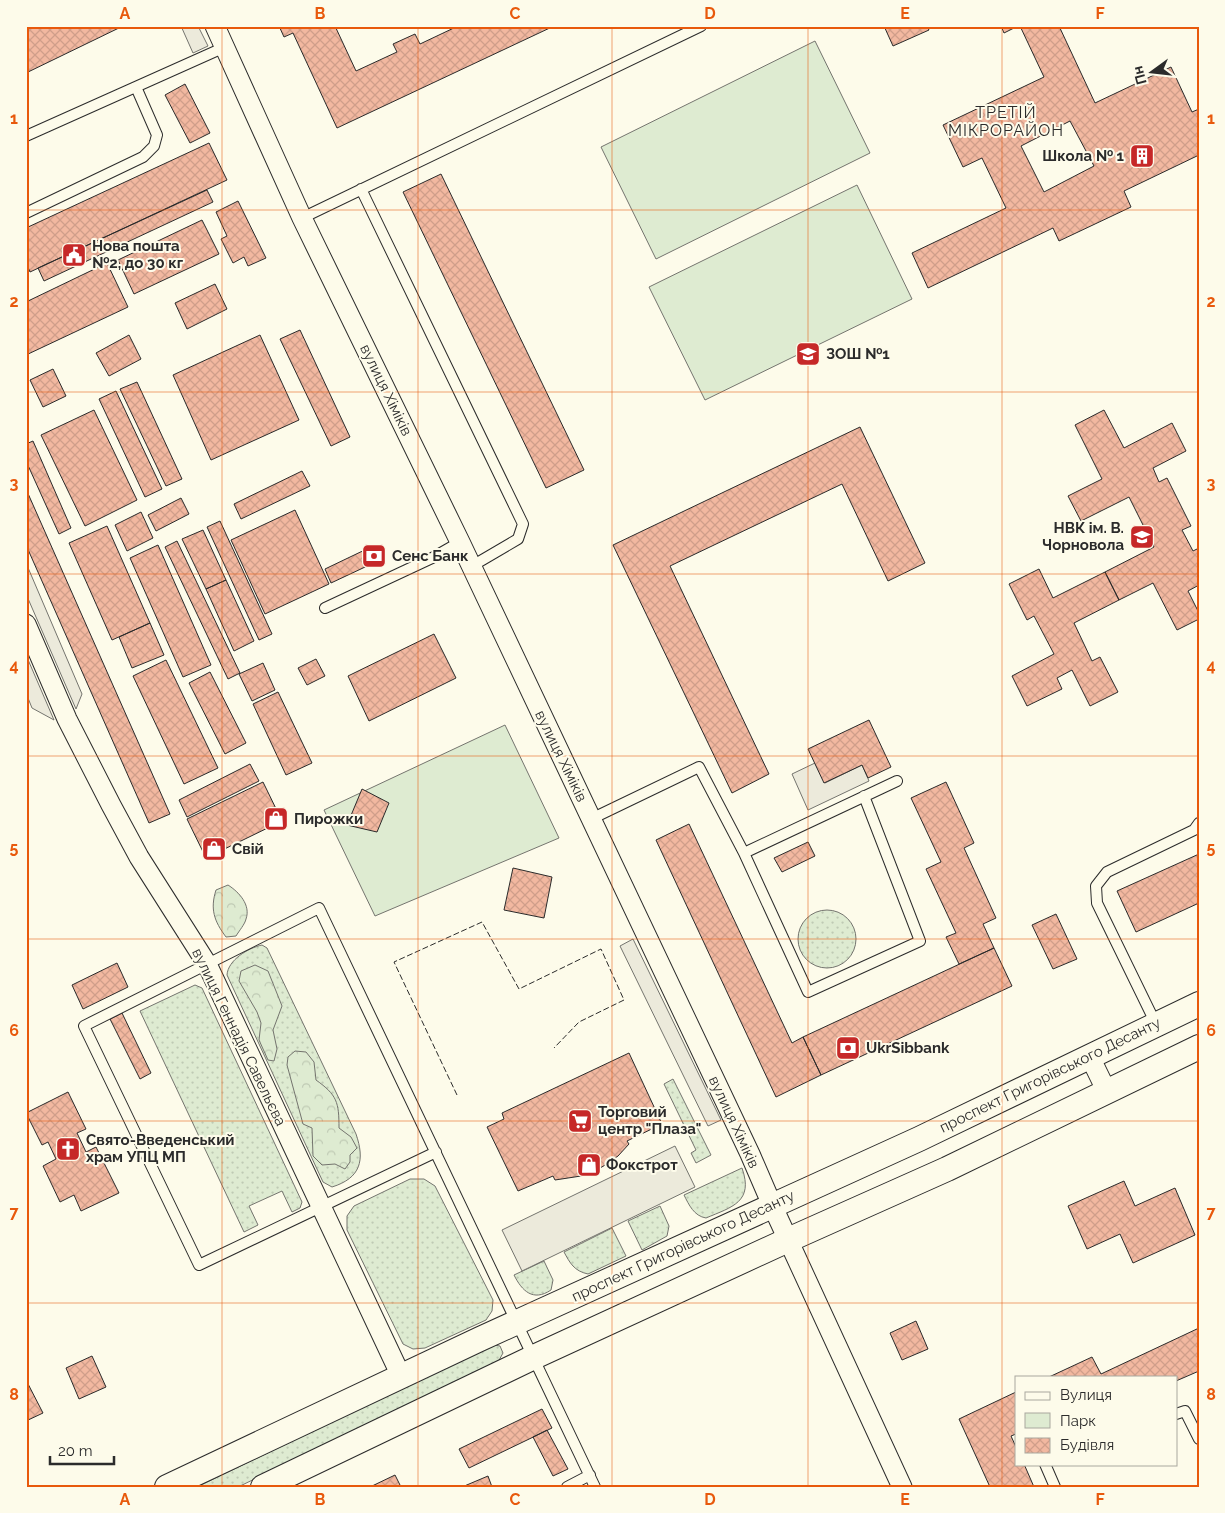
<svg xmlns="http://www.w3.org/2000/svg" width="1225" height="1513" font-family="Raleway,sans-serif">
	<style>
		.grass { fill: url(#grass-dots); stroke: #74746e }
		.forest { fill: url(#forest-crowns); stroke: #74746e }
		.green { fill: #deebd1; stroke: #74746e }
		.parking { fill: #eceadb; stroke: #74746e }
		.building { fill: url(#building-cross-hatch); stroke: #2b2b2b; fill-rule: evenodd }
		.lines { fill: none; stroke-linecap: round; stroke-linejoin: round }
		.service-casing { stroke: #2b2b2b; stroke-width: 12 }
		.minor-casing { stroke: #2b2b2b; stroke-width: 21 }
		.tertiary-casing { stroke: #2b2b2b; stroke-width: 26 }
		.service { stroke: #fdfbea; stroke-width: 10 }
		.minor { stroke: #fdfbea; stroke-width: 19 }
		.tertiary { stroke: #fdfbea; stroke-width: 24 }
		.fence { stroke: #2b2b2b; stroke-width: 1; stroke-dasharray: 6 2.5; stroke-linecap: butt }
		.grid { fill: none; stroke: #e8590c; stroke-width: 1; stroke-opacity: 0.55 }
		.labels { text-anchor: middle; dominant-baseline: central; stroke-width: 4; stroke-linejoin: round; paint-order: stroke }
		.poi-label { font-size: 15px; font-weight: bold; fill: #2b2b2b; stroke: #fdfbea; text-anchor: start }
		.street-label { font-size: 15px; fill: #2b2b2b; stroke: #fdfbea }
		.neighbourhood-label { font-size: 16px; letter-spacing: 1px; fill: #2b2b2b; stroke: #fdfbea }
		.neatline { fill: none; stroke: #e8590c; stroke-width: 2 }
		.grid-label { font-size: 16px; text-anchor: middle; font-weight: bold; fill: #e8590c }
	</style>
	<defs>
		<pattern id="grass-dots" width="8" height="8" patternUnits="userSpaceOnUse" patternTransform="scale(1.25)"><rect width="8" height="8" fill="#deebd1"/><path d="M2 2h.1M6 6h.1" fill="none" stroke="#bfcab4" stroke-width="1.8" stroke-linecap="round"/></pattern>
		<pattern id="forest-crowns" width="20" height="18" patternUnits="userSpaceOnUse" patternTransform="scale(1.25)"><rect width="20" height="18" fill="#deebd1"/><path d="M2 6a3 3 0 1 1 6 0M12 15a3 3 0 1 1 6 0" fill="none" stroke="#bfcab4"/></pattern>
		<pattern id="building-cross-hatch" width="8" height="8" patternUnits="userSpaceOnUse" patternTransform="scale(1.25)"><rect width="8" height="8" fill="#f2b8a0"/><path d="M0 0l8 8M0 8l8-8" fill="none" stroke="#d09e8a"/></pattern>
	</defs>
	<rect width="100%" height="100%" fill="#fdfbea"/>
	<path class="grass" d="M798 939a29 29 0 1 1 58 0a29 29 0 1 1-58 0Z
		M262,945L267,948L356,1134C365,1160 361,1178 332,1187L323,1182L227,975C228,960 248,948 262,945Z
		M195,985L202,988L302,1202L300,1208L292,1212L282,1191L249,1206L258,1225L244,1232L140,1011Z
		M673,1079L711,1155L696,1163L691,1153L696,1150L664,1084Z
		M742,1168C754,1202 732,1207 706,1218C694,1216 689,1205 684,1195Z
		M410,1179H424L435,1186L493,1300L492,1311L486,1320L425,1348L413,1349L403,1344L347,1230V1216L354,1206Z
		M660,1206L669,1226L667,1236L642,1250L628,1221Z
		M612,1228L626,1256L588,1274C574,1271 570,1263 564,1252Z
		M544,1261L553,1280L551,1290C533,1302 522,1291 514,1275Z
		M494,1345L500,1346L503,1353L498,1362L238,1487H197L489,1346Z"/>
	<path class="forest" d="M228,885C239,892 251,905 246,919C245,924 239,931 236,936L226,937C214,921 210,909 216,890Z
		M255,965L268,971L282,1006L273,1030L277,1049L274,1061L268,1060L259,1040L261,1023L257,1012L239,981L241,971Z
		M295,1051L306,1052L314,1062L316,1080C337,1095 339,1102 339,1128L351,1137L357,1148L350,1155V1162L345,1169L335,1164L322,1165L313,1156L312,1128L303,1124L287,1065L288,1057Z"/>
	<path class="green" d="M815,41L870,153L656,259L601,147Z
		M857,185L912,299L705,400L649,287Z
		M505,725L559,838L375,916L324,810Z"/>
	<path class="parking" d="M181,26H198L208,46L193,53Z
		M26,563L82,694L76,709L26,594Z
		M26,655L54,720L32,708L26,693Z
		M815,763L825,783L862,765L869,781L808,810L792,774Z
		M633,939L721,1120L708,1126L620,946Z
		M675,1146L695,1187L522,1271L502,1230Z"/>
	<path class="building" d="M26,26H123L26,73Z
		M279,26H335L356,71L397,52L393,44L415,34L420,44L458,26H554L337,128L293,33L284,37Z
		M884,26H927L929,30L893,46Z
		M1001,26H1018L1004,33Z
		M1020,26H1059L1095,103L1171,67L1192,112L1199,109V155L1124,191L1131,207L1059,241L1053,228L928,288L912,253L1006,208L982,158L963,167L943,125L1044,77ZM1070,121L1094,166L1044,192L1021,146Z
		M185,84L210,133L190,143L165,95Z
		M209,143L227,180L30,272L26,263V228Z
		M441,174L584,470L546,488L403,192Z
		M207,190L213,202L44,281L38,268Z
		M238,201L266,258L248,266L244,257L233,263L221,239L227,236L216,212Z
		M202,220L219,254L134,294L118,260Z
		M107,263L128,307L26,355V302Z
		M215,284L227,309L187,329L175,303Z
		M300,330L350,437L331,446L280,339Z
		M129,335L141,359L109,376L96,353Z
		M260,335L299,420L211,460L173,375Z
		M53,369L66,396L43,407L30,380Z
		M137,382L182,479L166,486L120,389Z
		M116,391L162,489L145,497L99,399Z
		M94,410L137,500L85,526L41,435Z
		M1104,410L1124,448L1172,423L1186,451L1153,468L1159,482L1167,478L1191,526L1182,530L1193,551L1199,548V585L1188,591L1199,613V619L1177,630L1153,583L1119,600L1105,572L1154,547L1129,497L1081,521L1068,496L1102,479L1075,425Z
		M860,427L925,563L888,581L842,484L670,566L769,774L732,793L613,545Z
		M33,441L71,528L59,534L26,461V444Z
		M302,471L310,486L241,519L234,504Z
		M26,489L170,814L149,823L26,545Z
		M181,498L189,514L156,531L148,515Z
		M295,510L329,584L265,614L231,540Z
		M141,512L153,538L127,551L115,525Z
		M220,521L272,634L259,640L207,527Z
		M107,526L150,623L112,640L69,543Z
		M203,530L226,580L206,589L182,539Z
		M177,541L240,673L228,679L165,547Z
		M158,545L211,665L183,677L130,558Z
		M373,546L380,560L331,583L325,569Z
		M1039,569L1053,598L1105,572L1119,600L1074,623L1092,661L1100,657L1118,692L1090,706L1072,670L1057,678L1062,689L1027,706L1012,676L1054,654L1034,616L1027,620L1009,584Z
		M226,580L254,641L234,651L206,589Z
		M150,623L164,655L132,668L119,637Z
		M434,634L456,678L369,721L348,676Z
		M316,659L325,676L307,685L298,668Z
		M166,660L218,768L184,784L133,676Z
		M263,663L275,690L252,701L239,674Z
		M210,672L246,743L225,754L189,683Z
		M278,692L312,763L286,775L253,704Z
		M869,720L891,767L868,778L862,765L824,783L808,749Z
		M250,764L259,781L187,817L179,800Z
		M263,782L282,821L206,858L187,819Z
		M946,782L974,843L964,848L996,918L983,924L994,948L959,964L946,937L956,933L926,869L941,862L911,798Z
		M362,789L389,803L377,832L347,825Z
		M689,824L792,1043L803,1037L821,1075L776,1097L656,840Z
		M808,842L815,856L782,872L774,858Z
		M1199,854V903L1136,932L1117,891Z
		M513,868L552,877L544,918L504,910Z
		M1056,914L1077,959L1053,969L1032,925Z
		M994,948L1012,986L821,1075L803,1037Z
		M117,963L128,987L83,1009L72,985Z
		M122,1013L151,1073L140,1079L110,1019Z
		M629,1053L662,1124L627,1141L629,1144L618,1156L607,1164L593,1172L581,1176L555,1180L553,1176L518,1191L487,1127L504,1119L502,1113Z
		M68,1092L86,1129L77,1133L86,1152L96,1147L119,1193L81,1211L74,1195L60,1202L43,1166L56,1159L48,1142L42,1145L26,1113Z
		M1124,1181L1135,1206L1175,1188L1195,1235L1133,1263L1120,1234L1087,1249L1068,1206Z
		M916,1321L928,1349L902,1360L890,1333Z
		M1199,1328V1371L1176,1381V1377H1049L1092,1357L1101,1374Z
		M92,1356L106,1387L79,1399L66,1368Z
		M26,1380L43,1413L26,1421Z
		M1016,1392V1434L1011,1436L1016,1447V1464H1024L1034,1487H990L959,1419Z
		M542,1409L552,1428L469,1468L459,1449Z
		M547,1430L568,1469L553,1476L533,1437Z
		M395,1475L401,1487H370Z
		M488,1476L492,1487H462Z"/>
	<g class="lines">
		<defs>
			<path id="service" d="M26,136L225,47
				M361,189L523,524L518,539L472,566
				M26,213L143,157L154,146L157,135L136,87
				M302,218L701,26
				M325,608L432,558L460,542
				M591,819L699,767L744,853L897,781
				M744,853L808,992L920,941L864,796
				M1156,1024L1097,903L1096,886L1107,872L1194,830L1199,823
				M436,1152L199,1265L84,1026L319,908L595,1487
				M1176,1414L1185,1411L1199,1439
				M1045,1464L1055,1487
				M567,1487L590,1475"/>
			<path id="minor" d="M215,26L302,218L460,542L750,1154L772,1205L902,1487
				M26,624L67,719L111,805L139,857L207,964L401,1376
				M1090,1057L1107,1092"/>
			<path id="tertiary" d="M167,1487L480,1339L919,1139L1199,1004
				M263,1487L534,1357L788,1240L947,1169L1199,1047"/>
		</defs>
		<use href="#service" class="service-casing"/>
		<use href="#minor" class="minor-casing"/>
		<use href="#tertiary" class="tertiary-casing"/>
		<use href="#service" class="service"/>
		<use href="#minor" class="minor"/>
		<use href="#tertiary" class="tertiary"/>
		<path class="fence" d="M457,1095L394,962L482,922L519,989L601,949L624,1000L579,1022L554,1048"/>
	</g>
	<path class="grid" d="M222,26V1487M418,26V1487M612,26V1487M808,26V1487M1002,26V1487M26,210H1199M26,392H1199M26,574H1199M26,756H1199M26,939H1199M26,1121H1199M26,1303H1199"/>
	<defs>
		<symbol id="building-square" viewBox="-11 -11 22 22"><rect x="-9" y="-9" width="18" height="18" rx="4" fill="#c62828" stroke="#fdfbea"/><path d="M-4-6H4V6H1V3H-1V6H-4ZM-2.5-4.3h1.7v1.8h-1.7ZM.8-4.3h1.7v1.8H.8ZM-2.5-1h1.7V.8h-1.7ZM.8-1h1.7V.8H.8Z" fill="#fff"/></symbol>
		<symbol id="civic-square" viewBox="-11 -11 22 22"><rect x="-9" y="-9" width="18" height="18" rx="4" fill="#c62828" stroke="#fdfbea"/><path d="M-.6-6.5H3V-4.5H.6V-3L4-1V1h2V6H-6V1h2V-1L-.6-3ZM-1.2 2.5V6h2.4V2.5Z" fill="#fff"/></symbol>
		<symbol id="school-square" viewBox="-11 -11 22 22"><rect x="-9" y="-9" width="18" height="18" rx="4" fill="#c62828" stroke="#fdfbea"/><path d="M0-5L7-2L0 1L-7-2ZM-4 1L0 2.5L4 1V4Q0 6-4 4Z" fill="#fff"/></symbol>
		<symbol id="bank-square" viewBox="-11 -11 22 22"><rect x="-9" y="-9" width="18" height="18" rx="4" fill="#c62828" stroke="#fdfbea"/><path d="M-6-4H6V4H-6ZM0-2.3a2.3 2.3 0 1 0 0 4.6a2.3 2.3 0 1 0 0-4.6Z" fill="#fff"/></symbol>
		<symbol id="shop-square" viewBox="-11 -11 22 22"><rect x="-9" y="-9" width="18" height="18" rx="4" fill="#c62828" stroke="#fdfbea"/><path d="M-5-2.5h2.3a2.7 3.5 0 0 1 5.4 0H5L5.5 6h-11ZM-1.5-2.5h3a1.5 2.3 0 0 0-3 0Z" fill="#fff"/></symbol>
		<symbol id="supermarket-square" viewBox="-11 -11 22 22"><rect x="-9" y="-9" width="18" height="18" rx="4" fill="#c62828" stroke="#fdfbea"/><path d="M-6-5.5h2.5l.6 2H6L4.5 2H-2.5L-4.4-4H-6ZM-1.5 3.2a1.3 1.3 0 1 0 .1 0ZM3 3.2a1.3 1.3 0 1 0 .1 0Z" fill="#fff"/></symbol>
		<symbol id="church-square" viewBox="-11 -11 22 22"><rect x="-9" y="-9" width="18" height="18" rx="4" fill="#c62828" stroke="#fdfbea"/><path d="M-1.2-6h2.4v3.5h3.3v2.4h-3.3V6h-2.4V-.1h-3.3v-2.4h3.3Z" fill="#fff"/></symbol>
	</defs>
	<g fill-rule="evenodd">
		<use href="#building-square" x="1128" y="142" width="28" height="28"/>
		<use href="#civic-square" x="60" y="241" width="28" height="28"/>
		<use href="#school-square" x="794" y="340" width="28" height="28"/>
		<use href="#school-square" x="1128" y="523" width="28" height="28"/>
		<use href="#bank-square" x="360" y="542" width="28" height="28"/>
		<use href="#shop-square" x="262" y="805" width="28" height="28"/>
		<use href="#shop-square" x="200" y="835" width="28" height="28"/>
		<use href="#bank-square" x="834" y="1034" width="28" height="28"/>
		<use href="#supermarket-square" x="566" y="1107" width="28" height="28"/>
		<use href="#church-square" x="54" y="1135" width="28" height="28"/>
		<use href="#shop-square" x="575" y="1151" width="28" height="28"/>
	</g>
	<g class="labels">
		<g class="poi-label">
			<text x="1124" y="156" text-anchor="end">Школа № 1</text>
			<text x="92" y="246">Нова пошта<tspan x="92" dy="17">№2, до 30 кг</tspan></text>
			<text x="826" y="354">ЗОШ №1</text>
			<text x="1124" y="528" text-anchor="end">НВК ім. В.<tspan x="1124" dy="17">Чорновола</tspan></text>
			<text x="392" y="556">Сенс Банк</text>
			<text x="294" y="819">Пирожки</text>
			<text x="232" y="849">Свій</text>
			<text x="866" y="1048">UkrSibbank</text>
			<text x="598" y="1112">Торговий<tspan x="598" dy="17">центр "Плаза"</tspan></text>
			<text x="86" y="1140">Свято-Введенський<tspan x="86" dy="17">храм УПЦ МП</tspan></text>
			<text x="606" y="1165">Фокстрот</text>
		</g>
		<g class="street-label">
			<text transform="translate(386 390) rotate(64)">вулиця Хіміків</text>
			<text transform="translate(561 756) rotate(64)">вулиця Хіміків</text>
			<text transform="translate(239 1037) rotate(64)">вулиця Геннадія Савельєва</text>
			<text transform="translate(1050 1075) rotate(-26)">проспект Григорівського Десанту</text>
			<text transform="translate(734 1122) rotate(65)">вулиця Хіміків</text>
			<text transform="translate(683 1246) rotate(-25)">проспект Григорівського Десанту</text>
		</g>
		<g class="neighbourhood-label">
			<text x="1006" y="112">ТРЕТІЙ<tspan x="1006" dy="18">МІКРОРАЙОН</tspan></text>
		</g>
	</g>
	<rect width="1225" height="1513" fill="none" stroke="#fdfbea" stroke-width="55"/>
	<rect x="1015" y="1376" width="162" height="90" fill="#fdfbea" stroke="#a9a89e"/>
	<rect x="1025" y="1392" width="25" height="8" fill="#fdfbea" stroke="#a9a89e"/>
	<text x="1060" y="1400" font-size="15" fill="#2b2b2b">Вулиця</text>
	<rect x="1025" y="1413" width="25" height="15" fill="#deebd1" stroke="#a9a89e"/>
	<text x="1060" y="1426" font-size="15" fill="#2b2b2b">Парк</text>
	<rect x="1025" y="1438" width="25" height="15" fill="url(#building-cross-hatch)" stroke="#a9a89e"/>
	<text x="1060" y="1450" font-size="15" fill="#2b2b2b">Будівля</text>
	<g transform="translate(1152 72) rotate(255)" stroke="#fdfbea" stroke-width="4" paint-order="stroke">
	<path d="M0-4L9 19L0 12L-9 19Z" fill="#2b2b2b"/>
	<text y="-8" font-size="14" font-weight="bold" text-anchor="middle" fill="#2b2b2b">Пн</text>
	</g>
	<path d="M50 1456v8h64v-8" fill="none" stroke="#2b2b2b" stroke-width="2.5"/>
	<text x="58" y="1456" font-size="15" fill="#2b2b2b" stroke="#fdfbea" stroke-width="4" paint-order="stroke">20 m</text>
	<rect x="28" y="28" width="1170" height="1458" class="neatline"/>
	<g class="grid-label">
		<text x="125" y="19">A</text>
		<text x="320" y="19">B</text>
		<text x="515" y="19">C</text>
		<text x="710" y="19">D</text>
		<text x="905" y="19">E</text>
		<text x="1100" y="19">F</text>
		<text x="14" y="124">1</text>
		<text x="1211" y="124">1</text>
		<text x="14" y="307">2</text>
		<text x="1211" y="307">2</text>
		<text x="14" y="489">3</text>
		<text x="1211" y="489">3</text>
		<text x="14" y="671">4</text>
		<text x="1211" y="671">4</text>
		<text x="14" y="853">5</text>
		<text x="1211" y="853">5</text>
		<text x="14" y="1036">6</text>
		<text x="1211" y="1036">6</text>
		<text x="14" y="1218">7</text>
		<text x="1211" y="1218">7</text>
		<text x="14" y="1400">8</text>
		<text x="1211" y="1400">8</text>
		<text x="125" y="1505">A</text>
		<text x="320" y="1505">B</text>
		<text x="515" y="1505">C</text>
		<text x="710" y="1505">D</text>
		<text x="905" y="1505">E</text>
		<text x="1100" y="1505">F</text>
	</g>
</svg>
